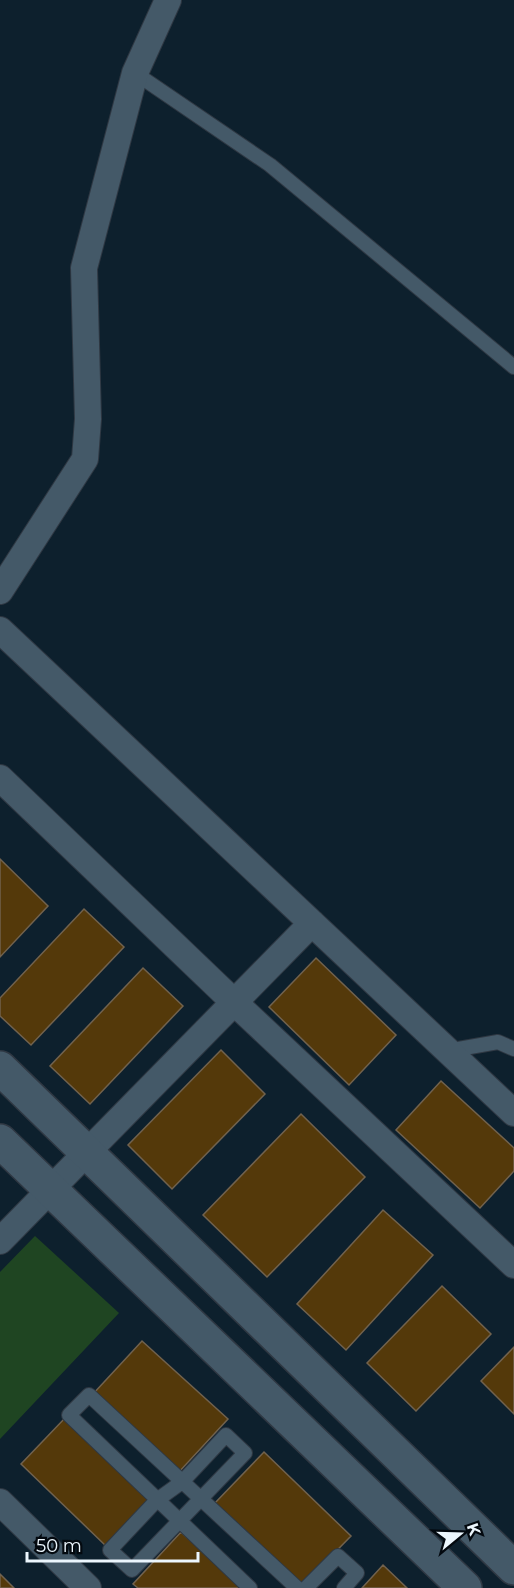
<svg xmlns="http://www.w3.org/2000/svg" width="514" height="1588" font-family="Montserrat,sans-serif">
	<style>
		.green { fill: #1f4522 }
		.building { fill: #54390a; stroke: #71624e; stroke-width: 1.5 }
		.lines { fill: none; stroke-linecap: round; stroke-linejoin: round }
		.service-casing { stroke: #2f3843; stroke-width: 16 }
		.minor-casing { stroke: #2f3843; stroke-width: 28 }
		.secondary-casing { stroke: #2f3843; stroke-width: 36 }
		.service { stroke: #445968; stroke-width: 14 }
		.minor { stroke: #445968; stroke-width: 26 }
		.secondary { stroke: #445968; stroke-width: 33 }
	</style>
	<rect width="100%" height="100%" fill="#0d202d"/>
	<path class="green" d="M35,1236L119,1313L0,1439V1272Z"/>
	<path class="building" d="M0,859L48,906L0,957Z
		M84,909L124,947L31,1045L0,1016V998Z
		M316,958L396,1035L349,1085L269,1007Z
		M143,968L183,1006L90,1104L50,1066Z
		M221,1050L265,1094L172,1189L128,1145Z
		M441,1081L514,1148V1171L480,1208L396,1130Z
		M301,1114L365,1177L267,1277L203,1215Z
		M383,1210L433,1255L346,1350L297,1304Z
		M442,1286L491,1334L416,1411L367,1363Z
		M142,1341L228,1419L178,1473L93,1394Z
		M514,1347V1414L481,1381Z
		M65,1418L151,1501L107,1547L21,1464Z
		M264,1452L351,1536L300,1588L214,1504Z
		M181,1532L242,1588H138L133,1584Z
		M383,1565L407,1588H362Z
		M0,1574L14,1588H0Z"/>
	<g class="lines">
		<defs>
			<path id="service" d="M135,73L270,165L514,367
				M447,1051L498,1042L514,1049
				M226,1435L245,1453L132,1570L110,1550L157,1500L182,1482Z
				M250,1588L69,1415L89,1395L297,1588
				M306,1588L338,1556L357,1573L344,1588"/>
			<path id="minor" d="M0,591L85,459L88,419L84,268L135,73L168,0
				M0,630L514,1113
				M0,778L235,1003L514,1265
				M0,1241L312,923
				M0,1502L88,1588"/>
			<path id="secondary" d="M0,1068L514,1568
				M0,1141L465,1588"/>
		</defs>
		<use href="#service" class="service-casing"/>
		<use href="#minor" class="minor-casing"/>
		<use href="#secondary" class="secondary-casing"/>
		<use href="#service" class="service"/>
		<use href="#minor" class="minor"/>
		<use href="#secondary" class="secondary"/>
	</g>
	<g transform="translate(460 1534) rotate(71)" stroke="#03090f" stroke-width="4.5" paint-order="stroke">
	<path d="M0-4.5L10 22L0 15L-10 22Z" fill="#ecf6fd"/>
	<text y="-9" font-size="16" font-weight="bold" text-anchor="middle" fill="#ecf6fd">K</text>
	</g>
	<path d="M27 1552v9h171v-9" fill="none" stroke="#ecf6fd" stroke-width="3"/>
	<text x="36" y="1552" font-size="18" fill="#ecf6fd" stroke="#03090f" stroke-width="4.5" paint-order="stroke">50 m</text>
</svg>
